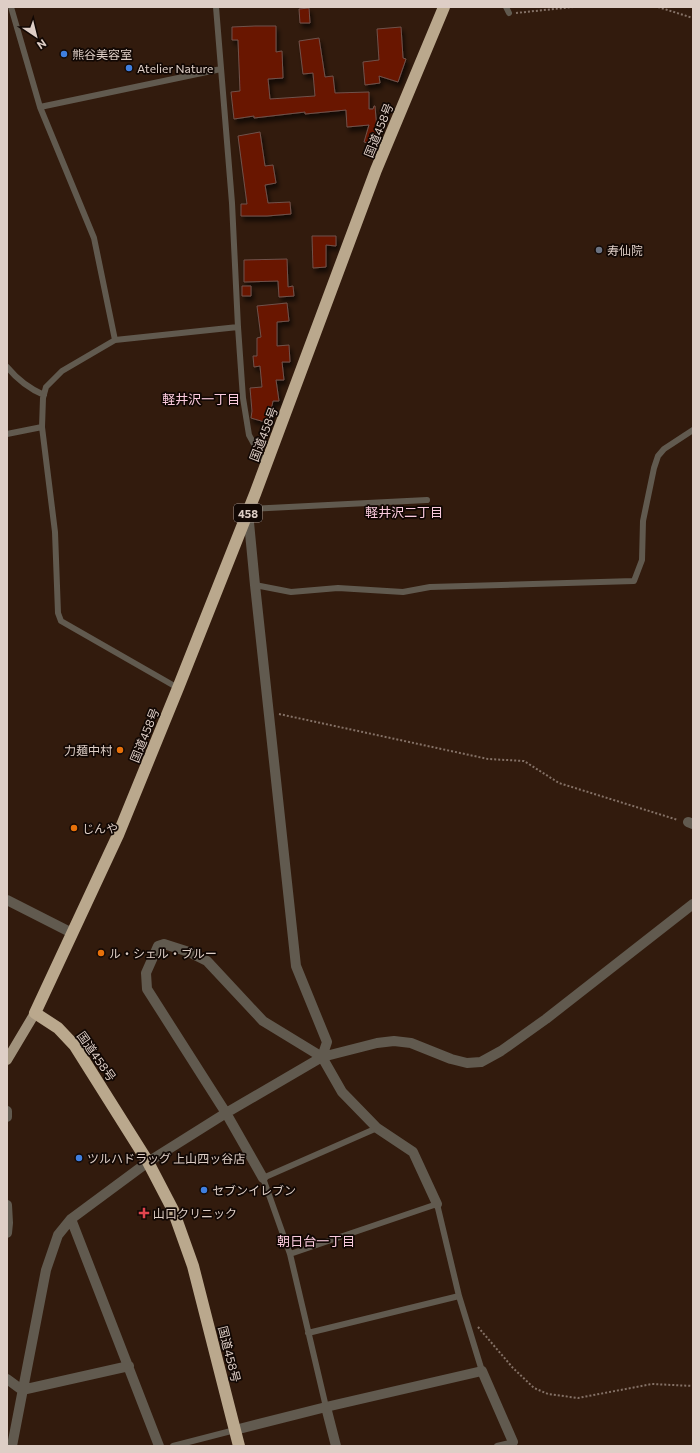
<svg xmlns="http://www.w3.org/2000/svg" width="700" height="1453" font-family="Commissioner,'Noto Sans JP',sans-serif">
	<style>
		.building { fill: #691301; stroke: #70524a; filter: url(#shadow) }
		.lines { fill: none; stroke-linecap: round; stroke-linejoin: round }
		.path { stroke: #847166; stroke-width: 2; stroke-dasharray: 2 2; stroke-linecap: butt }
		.lane { stroke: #615a4f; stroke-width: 6 }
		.street { stroke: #615a4f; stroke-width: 10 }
		.primary { stroke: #a1927c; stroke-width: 10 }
		.highway { stroke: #baa88d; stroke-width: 12 }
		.shop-dot { fill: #3f7fe0; stroke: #120804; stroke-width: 1.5 }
		.worship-dot { fill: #6b7280; stroke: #120804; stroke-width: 1.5 }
		.food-dot { fill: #e8710a; stroke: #120804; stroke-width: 1.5 }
		.health-dot { fill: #e0444e; stroke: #120804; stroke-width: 1.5 }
		.labels { text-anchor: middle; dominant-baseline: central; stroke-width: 3.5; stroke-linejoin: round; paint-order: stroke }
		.shield { fill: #120804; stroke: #a1938c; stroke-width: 1 }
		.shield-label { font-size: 11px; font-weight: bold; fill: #decec6 }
		.poi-label { font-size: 12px; fill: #decec6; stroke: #120804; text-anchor: start }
		.street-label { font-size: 12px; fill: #decec6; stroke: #120804 }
		.neighbourhood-label { font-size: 13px; fill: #facadd; stroke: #120804 }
	</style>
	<defs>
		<filter id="shadow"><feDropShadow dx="2.5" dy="4.5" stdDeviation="2" flood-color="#0009"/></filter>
	</defs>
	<rect width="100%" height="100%" fill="#321b0d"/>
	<path class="building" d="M309,8L310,23H300L299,9Z
		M255,26H276V52L282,51L283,78L268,79L270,99L315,96L313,73L303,74L299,41L319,38L325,77L333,76L335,93L369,92V109H373L374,106H375L377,130L380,131L376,145L364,142L369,125L347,127L346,110L305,114V112L254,118V116L234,119L231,92L240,91L238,40H232V27Z
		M401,27L403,58L406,59L398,82L379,76L380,83L365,85L363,62L379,60L377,29Z
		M260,132L265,166L273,165L276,183L265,185L268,203L290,202L291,214L267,216H241V204H247L238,136Z
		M312,236H336V246L326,245V267L313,268Z
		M287,259L288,287L293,286L294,296L279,297L278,281L244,282V260Z
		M242,286H251V296H242Z
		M287,303L289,321L277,322V346L289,345L290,362H282L284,380H276L279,401H273L268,423L251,418L252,411L250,388L262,387L260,366L254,367L253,356H257V338L261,337L257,306Z"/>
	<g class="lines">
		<path class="path" d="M658,7L693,18
			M516,13L573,7
			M279,714L488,759L524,761L559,783L678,820
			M478,1327L513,1368L534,1388L548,1394L578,1398L652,1384L693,1386"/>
		<path class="lane" d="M11,7L40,107L94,238L115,340
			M216,7L232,203L238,327L243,398L249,435L265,464
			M506,7L509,13
			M40,107L221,69
			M7,367C17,379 30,389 44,395
			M7,434L42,427
			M249,509L427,500
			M255,585L291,592L338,588L403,592L430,587L634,581L642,560L643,521L654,468L658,456L664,449L693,430
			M178,688L61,621L58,613L55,532L42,427L43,398L46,387L62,371L115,340L238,327
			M290,1254L437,1204L459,1296L482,1371
			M308,1333L459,1296
			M326,1407L290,1254L263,1178L377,1128
			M173,1446L235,1430
			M497,1446L513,1442L514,1444"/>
		<path class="street" d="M248,512L255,585L296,966L327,1042L322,1057
			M688,822L693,824
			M7,900L72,933
			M7,1111V1117
			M263,1178L226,1113L147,989L146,973L158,946L164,944L189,952L207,961L263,1021L322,1057L342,1092L377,1128L413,1152L437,1204
			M7,1205L8,1223L7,1233
			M71,1219L159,1446
			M7,1379L22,1390L129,1366
			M326,1407L336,1446
			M235,1430L326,1407L482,1371L513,1442
			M12,1446L46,1270L58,1235L71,1219L148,1162L226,1113L322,1057L377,1043L394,1041L411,1043L451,1059L467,1063L481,1062L501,1051L546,1019L693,904"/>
		<path class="primary" d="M7,1060L35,1013"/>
		<path class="highway" d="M239,1446L193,1266L173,1210L148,1162L75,1046L58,1028L35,1013L118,835L178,688L255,494L376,170L444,7"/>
	</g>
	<g class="shop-dot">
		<circle cx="64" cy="54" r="4"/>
		<circle cx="129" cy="68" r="4"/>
		<circle cx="79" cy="1158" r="4"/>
		<circle cx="204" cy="1190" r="4"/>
	</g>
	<circle class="worship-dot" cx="599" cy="250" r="4"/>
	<g class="food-dot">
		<circle cx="120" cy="750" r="4"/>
		<circle cx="74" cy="828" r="4"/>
		<circle cx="101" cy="953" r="4"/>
	</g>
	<path class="health-dot" d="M142 1207h4v4h4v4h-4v4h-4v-4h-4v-4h4z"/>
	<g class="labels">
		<rect class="shield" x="234" y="504" width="28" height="18" rx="3"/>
		<g class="shield-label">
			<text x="248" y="513">458</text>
		</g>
		<g class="poi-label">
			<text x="72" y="54">熊谷美容室</text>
			<text x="137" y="68">Atelier Nature</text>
			<text x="607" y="250">寿仙院</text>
			<text x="112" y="750" text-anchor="end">力麺中村</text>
			<text x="82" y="828">じんや</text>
			<text x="109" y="953">ル・シェル・ブルー</text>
			<text x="87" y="1158">ツルハドラッグ 上山四ッ谷店</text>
			<text x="212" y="1190">セブンイレブン</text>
			<text x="153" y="1213">山口クリニック</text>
		</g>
		<g class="street-label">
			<text transform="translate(378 130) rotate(-68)">国道458号</text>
			<text transform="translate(263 434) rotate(-69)">国道458号</text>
			<text transform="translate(144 735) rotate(-68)">国道458号</text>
			<text transform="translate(97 1056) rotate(55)">国道458号</text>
			<text transform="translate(230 1354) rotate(76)">国道458号</text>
		</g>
		<g class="neighbourhood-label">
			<text x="201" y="399">軽井沢一丁目</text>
			<text x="404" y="512">軽井沢二丁目</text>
			<text x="316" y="1241">朝日台一丁目</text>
		</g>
	</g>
	<rect width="700" height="1453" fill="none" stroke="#decec6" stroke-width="16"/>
	<g transform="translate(36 36) rotate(145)" stroke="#120804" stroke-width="3" paint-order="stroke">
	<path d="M0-3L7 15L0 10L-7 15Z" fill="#decec6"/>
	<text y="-6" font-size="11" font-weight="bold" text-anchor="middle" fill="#decec6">N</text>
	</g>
</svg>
